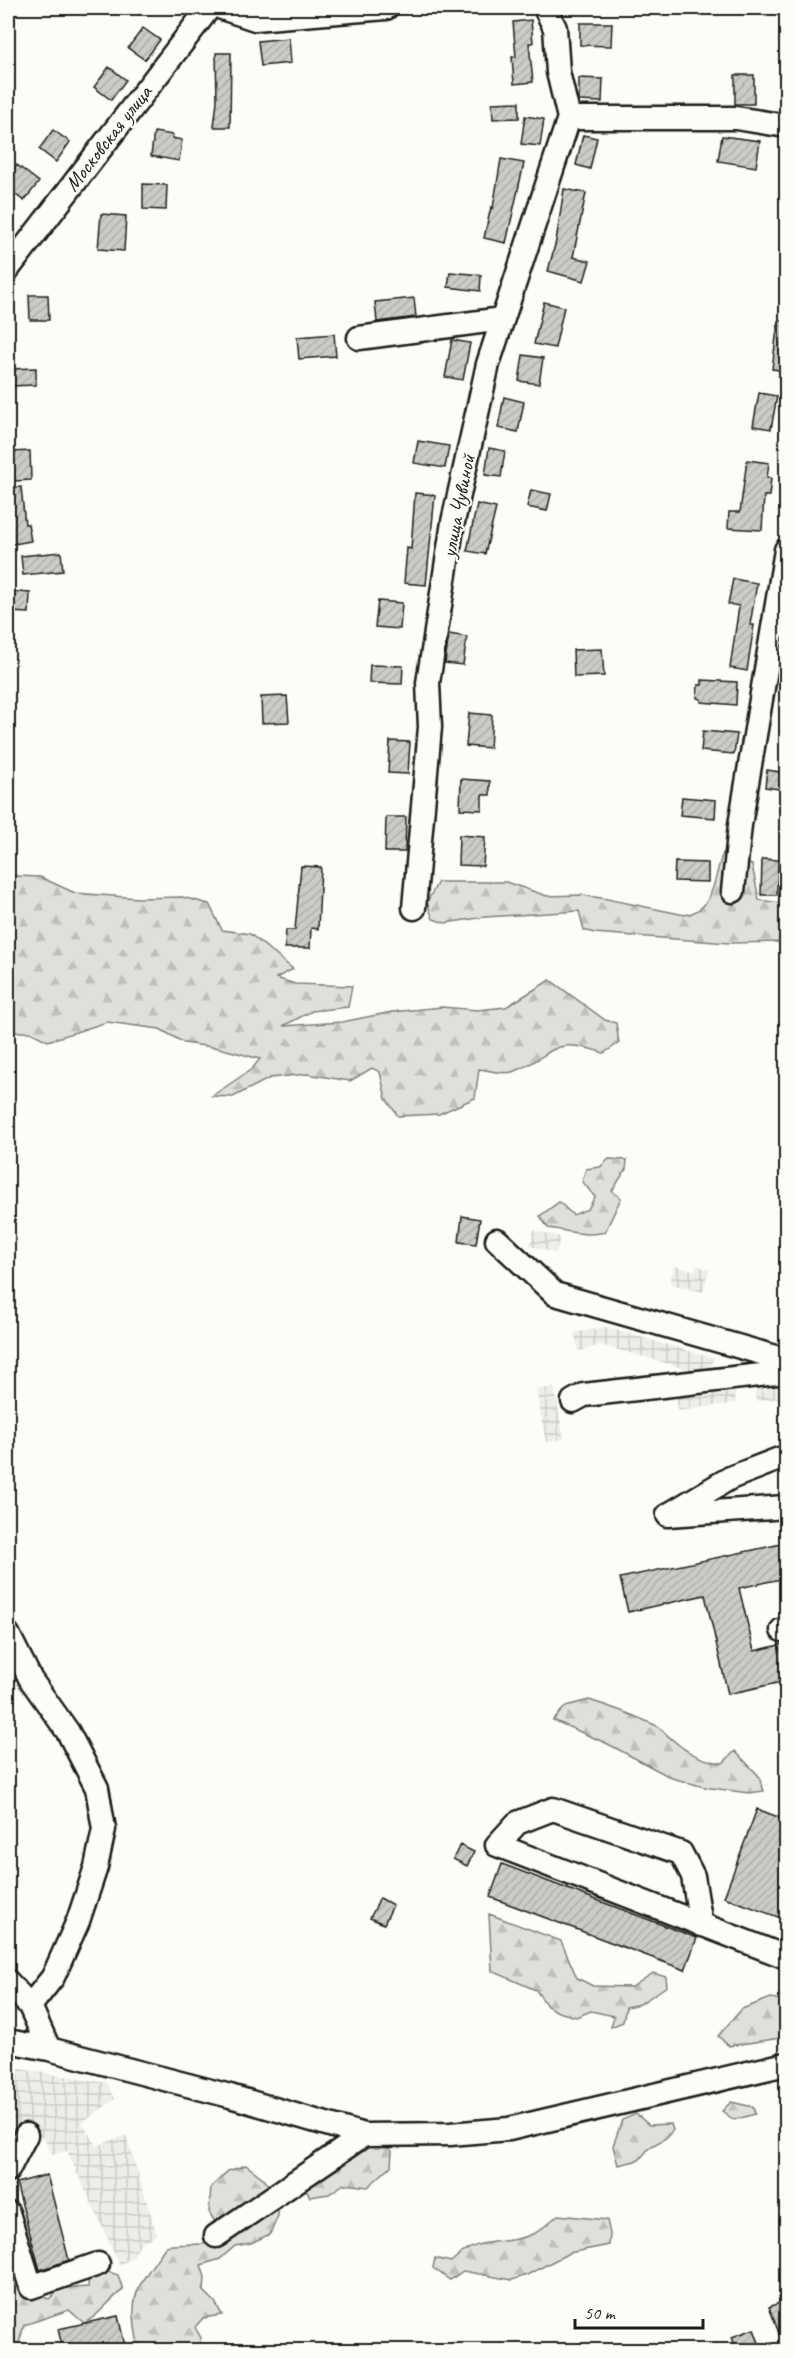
<svg xmlns="http://www.w3.org/2000/svg" width="794" height="2358" font-family="Caveat,sans-serif">
	<style>
		.industrial { fill: url(#industrial-grid) }
		.forest { fill: url(#forest-firs); stroke: #7e7e7c; stroke-width: 1.5 }
		.building { fill: url(#building-hatch); stroke: #1c1c1c; stroke-width: 1.5 }
		.lines { fill: none; stroke-linecap: round; stroke-linejoin: round }
		.minor-casing { stroke: #1c1c1c; stroke-width: 27 }
		.minor { stroke: #fdfcf7; stroke-width: 22 }
		.labels { text-anchor: middle; dominant-baseline: central; stroke-width: 4.5; stroke-linejoin: round; paint-order: stroke }
		.street-label { font-size: 21px; fill: #1c1c1c; stroke: #fdfcf7 }
	</style>
	<defs>
		<pattern id="industrial-grid" width="8" height="8" patternUnits="userSpaceOnUse" patternTransform="scale(1.5)"><rect width="8" height="8" fill="#eeede9"/><path d="M0 4h8M4 0v8" fill="none" stroke="#cccbc7"/></pattern>
		<pattern id="forest-firs" width="22" height="20" patternUnits="userSpaceOnUse" patternTransform="scale(1.5)"><rect width="22" height="20" fill="#e0dfdb"/><path d="M5 1l3.5 6h-7zM16 11l3.5 6h-7z" fill="#c0bfbb"/></pattern>
		<pattern id="building-hatch" width="6" height="6" patternUnits="userSpaceOnUse" patternTransform="scale(1.5)"><rect width="6" height="6" fill="#cccbc8"/><path d="M-1 1l2-2M0 6l6-6M5 7l2-2" fill="none" stroke="#afaeab"/></pattern>
	</defs>
	<rect width="100%" height="100%" fill="#fdfcf7"/>
	<filter id="ink" filterUnits="userSpaceOnUse"><feTurbulence type="fractalNoise" baseFrequency=".0167" numOctaves="2"/><feDisplacementMap in="SourceGraphic" scale="12" xChannelSelector="R" yChannelSelector="G"/><feConvolveMatrix kernelMatrix="1 2 1 2 8 2 1 2 1" color-interpolation-filters="sRGB"/></filter>
	<g filter="url(#ink)">
		<path class="industrial" d="M534,1230L560,1237L556,1253L530,1246Z
			M674,1266L695,1271L697,1266L709,1269L703,1292L670,1284Z
			M605,1327L714,1358L708,1375L601,1345L579,1351L574,1333Z
			M786,1380V1397L756,1401L754,1385Z
			M734,1386L736,1403L678,1411L676,1394Z
			M554,1387L564,1439L546,1442L536,1390Z
			M8,2067L107,2083L115,2099L82,2123L97,2146L126,2135L157,2235L141,2242L133,2257L120,2265L67,2151L52,2154L43,2137L8,2153Z"/>
		<path class="forest" d="M786,848V942L729,943L594,933L584,930L579,911L485,917L445,923L433,919L427,902L438,882H506L547,896L582,895L607,899L685,915C716,909 713,878 723,853L752,865L759,900L780,903Z
			M15,876L40,877L75,893L138,898L182,897L209,904L222,930L250,934L293,969L276,978L295,984L352,986L348,1007L312,1011L283,1026L342,1022L392,1012L442,1007L477,1010L506,1007L550,980L605,1020L616,1023L619,1043L604,1053C548,1034 556,1056 512,1072C503,1075 488,1070 479,1069L475,1098L439,1114L398,1116L386,1099L380,1072L372,1068L350,1081L307,1074L270,1078L233,1097L212,1096L252,1069L260,1059L219,1048L184,1043L160,1029L107,1022L48,1041L30,1032H8V877Z
			M609,1159L627,1160L626,1169L612,1191L621,1198L605,1232C584,1237 570,1231 548,1228L540,1216L559,1202L573,1215L588,1209L595,1197L582,1181L586,1169L600,1167Z
			M589,1700C612,1707 633,1715 655,1725C661,1728 667,1736 673,1740C688,1754 703,1761 723,1763L735,1751L758,1775L764,1791L749,1793L704,1787L672,1778L608,1744L553,1720L566,1706Z
			M489,1914L561,1941L577,1978L593,1986L632,1987L653,1973L666,1977L667,1986L640,2004L626,2007L623,2022L611,2027L614,2016L591,2011L576,2017L558,2012L547,2006L536,1990L492,1971Z
			M771,1998L786,2001V2037L729,2046L718,2036L742,2009Z
			M731,2102L753,2107L755,2114L734,2120L722,2111Z
			M636,2114L649,2125L671,2124L673,2130L666,2138L650,2147L639,2160L618,2165L613,2146L622,2120Z
			M348,2144H383L392,2151L391,2166L368,2187L344,2184L329,2194L310,2197L304,2186Z
			M246,2165L263,2178L279,2199L278,2216L270,2234L251,2243L235,2246L220,2259L201,2265L205,2277L204,2291L215,2302L222,2315L203,2318L195,2327L201,2338L198,2350H139C128,2294 134,2292 166,2246C187,2242 208,2248 225,2238L209,2212L211,2187L228,2171Z
			M558,2215L607,2220L610,2234L609,2245L569,2253L527,2275L512,2280L463,2271L450,2280L433,2268L435,2258L451,2262C482,2232 501,2249 535,2233C543,2229 550,2221 558,2215Z
			M103,2270L118,2275L123,2290C109,2299 99,2317 84,2323L69,2310L24,2325L17,2350H8V2275H16L33,2294L49,2299L64,2285L73,2288L88,2287L89,2272Z"/>
		<path class="building" d="M531,20L533,43H529L533,82L514,84L512,57H516L513,22Z
			M580,23H612L611,46L580,45Z
			M143,28L160,40L145,60L128,48Z
			M289,38L291,63L261,66L258,41Z
			M216,53H231L230,127H214L217,101Z
			M109,67L126,80L111,100L94,87Z
			M735,75H754V104H735Z
			M579,78L603,79L602,102L579,101Z
			M519,102V118L493,119L492,103Z
			M525,116L544,119L540,146L521,144Z
			M53,130L70,142L56,162L39,149Z
			M154,132L173,135L172,138L182,140L179,161L151,156Z
			M583,135L597,138L590,169L576,165Z
			M722,136L760,141L756,167L718,161Z
			M501,159L524,163L506,243L484,238L491,207L493,208Z
			M17,165L39,182L24,201L8,189V178Z
			M143,184L167,185L166,210L143,209Z
			M564,189L586,193L573,257L590,261L584,281L548,271L556,241Z
			M101,214L126,216L124,251L98,249Z
			M450,272L481,275L480,291L448,287Z
			M29,295H48L49,320H30Z
			M414,298L416,317L377,322L375,302Z
			M544,302L564,307L555,348L534,344Z
			M778,321H786V371L772,369Z
			M334,334L336,356L299,359L297,337Z
			M452,340L470,343L463,380L445,377Z
			M523,355L543,358L539,384L519,381Z
			M36,368V385L8,386V369Z
			M759,393L777,396L771,429L753,426Z
			M504,397L524,402L518,432L498,428Z
			M418,441L449,446L445,468L414,463Z
			M489,448L505,451L501,477L485,475Z
			M30,451L31,480L14,481L12,452Z
			M747,460L769,463L767,478H771L769,496H764L762,530L728,528L729,512H740Z
			M21,487L25,524H28L31,541L8,545V488Z
			M531,490L551,494L547,511L527,507Z
			M415,493L435,495L426,585L404,583L407,548L411,549Z
			M477,504L496,508L485,554L467,551Z
			M61,552L63,571L23,575L21,556Z
			M733,579L757,583L750,625H754L747,671L730,668L739,606L728,604Z
			M8,591L30,593L29,613L8,612Z
			M378,601L402,603L400,629L375,627Z
			M449,634L467,637L463,665L445,663Z
			M602,649L604,676L574,677L573,650Z
			M370,665L403,666L402,684L369,683Z
			M702,680L737,682L736,705L701,702V699L697,698L698,685H702Z
			M287,696L289,722L262,723L261,697Z
			M469,713L492,715L490,748L466,746Z
			M703,731L737,734L734,754L701,751Z
			M390,741L410,742L408,774L388,773Z
			M767,770L786,773V790L765,787Z
			M461,779L490,781V795H482V810L460,809Z
			M682,797L716,800L715,818L680,815Z
			M386,817H406L405,852H385Z
			M459,835L485,837L483,866L458,865Z
			M762,859L778,860L777,895H761Z
			M675,862L708,863V882L674,881Z
			M301,866L321,867L318,929L311,928L310,948H285L286,930H295Z
			M462,1216L480,1219L476,1244L459,1242Z
			M786,1543V1578L739,1588L754,1651L784,1644L786,1681L728,1694L705,1595L628,1612L620,1578Z
			M757,1809L786,1820V1920L724,1897Z
			M460,1845L474,1852L467,1866L453,1859Z
			M502,1864L697,1938L685,1970L490,1897Z
			M380,1898L393,1905L384,1924L370,1918Z
			M47,2175L69,2260L40,2270L16,2183Z
			M782,2302L786,2314L785,2349L769,2307Z
			M118,2316L126,2350H63L58,2329Z
			M754,2329L759,2343L737,2350L732,2337Z"/>
		<g class="lines">
			<defs>
				<path id="minor" d="M222,8L255,19L386,8
					M569,118H736L786,126
					M8,269L209,8
					M359,338L502,319
					M733,891L740,825L786,550
					M414,908L430,727L428,683L453,522L488,364L569,118L558,72L555,28L545,8
					M497,1240L555,1294L786,1360
					M573,1401L584,1395L786,1372
					M786,1462L779,1459L730,1478L668,1515L786,1507
					M782,1630L786,1629
					M8,1634L31,1680L68,1732L97,1788L104,1829L96,1867L78,1921L53,1977L30,2006
					M701,1925L693,1876L681,1853L553,1809L517,1823L497,1845L786,1957
					M8,1982L30,2006L49,2049
					M8,2041L49,2049L230,2096L364,2135L450,2134L509,2129L786,2064
					M8,2170L26,2135
					M8,2213L31,2287L98,2264
					M216,2236L364,2135"/>
			</defs>
			<use href="#minor" class="minor-casing"/>
			<use href="#minor" class="minor"/>
		</g>
	</g>
	<g class="labels">
		<g class="street-label">
			<text transform="translate(108 138) rotate(-52)">Московская улица</text>
			<text transform="translate(458 506) rotate(-79)">улица Чувиной</text>
		</g>
	</g>
	<rect width="794" height="2358" fill="none" stroke="#fdfcf7" stroke-width="30"/>
	<rect x="15" y="15" width="764" height="2328" fill="none" stroke="#1c1c1c" stroke-width="2" filter="url(#ink)"/>
	<path d="M575 2319v9h128v-9" fill="none" stroke="#1c1c1c" stroke-width="3"/>
	<text x="584" y="2319" font-size="18" fill="#1c1c1c" stroke="#fdfcf7" stroke-width="4.5" paint-order="stroke">50 m</text>
</svg>
